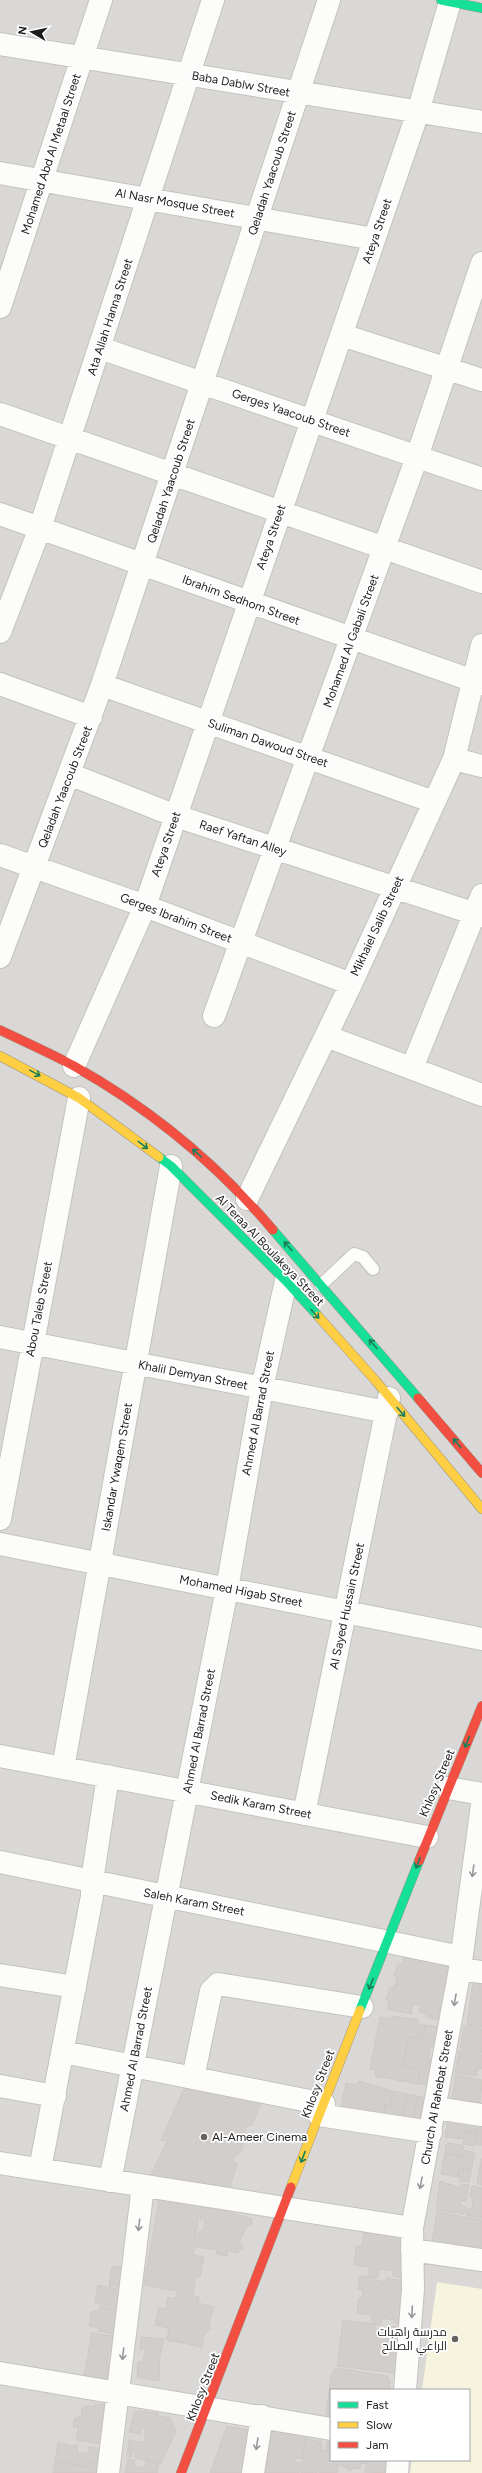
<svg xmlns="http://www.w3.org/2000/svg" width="482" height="2473" font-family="Figtree,Cairo,sans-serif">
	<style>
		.residential { fill: #dad8d6; fill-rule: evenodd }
		.education { fill: #f6f4de }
		.building { fill: #d2cecb; stroke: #cfc9c5 }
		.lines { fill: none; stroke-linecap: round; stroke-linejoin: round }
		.lane-casing { stroke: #c4c2c0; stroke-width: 14 }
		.street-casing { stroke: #c4c2c0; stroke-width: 24 }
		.fast-casing { stroke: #a19481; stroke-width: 10 }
		.slow-casing { stroke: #a19481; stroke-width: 10 }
		.jam-casing { stroke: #a19481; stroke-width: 10 }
		.lane { stroke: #fcfcfb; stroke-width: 12 }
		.street { stroke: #fcfcfb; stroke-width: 22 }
		.fast { stroke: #16e098; stroke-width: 9 }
		.slow { stroke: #ffcf43; stroke-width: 9 }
		.jam { stroke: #f24e42; stroke-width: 9 }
		.oneway { stroke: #197e5a }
		.oneway2 { stroke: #979797 }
		.poi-dot { fill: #656362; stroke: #fff; stroke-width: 1.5 }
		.labels { text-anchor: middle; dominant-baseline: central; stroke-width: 3.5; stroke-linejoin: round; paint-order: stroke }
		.street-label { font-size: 12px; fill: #1c1c1c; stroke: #fff }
		.poi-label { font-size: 12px; fill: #1c1c1c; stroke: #fff; text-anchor: start }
	</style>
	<rect width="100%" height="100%" fill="#ece8e4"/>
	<path class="residential" d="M0,0H482V2473H0ZM331,2390H469V2460H331Z"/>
	<path class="education" d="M437,2282L482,2289V2473H410L412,2460H469V2390H422Z"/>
	<path class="building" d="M406,1953L451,1963L441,2019L439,2020L427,2017V2014L419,2012L421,2005L413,2004L411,2014L387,2009L389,2002L386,1999L390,1987H394L397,1978L394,1975L398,1964H402Z
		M473,1983L482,1984V2027L467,2025Z
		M393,2016L419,2020L418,2024L425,2025L422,2039L408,2037L403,2066L420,2069L418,2084L375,2076L376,2070L370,2069L380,2017L392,2019Z
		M425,2025L438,2027L434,2048L430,2047L428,2059L432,2060L428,2085L418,2084L420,2069L403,2066L408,2037L422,2039Z
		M464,2026L482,2029V2053L460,2049Z
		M459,2051L482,2055V2069L478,2068L477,2076L455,2073Z
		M456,2075L482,2080L479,2114L451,2104Z
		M358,2081L393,2091L391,2105H385L383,2119L340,2111L346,2083L357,2085Z
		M186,2084L263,2100L251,2126L246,2125L242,2150L234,2157L233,2162L237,2164L229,2191L149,2179L167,2141L161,2140Z
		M393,2091L407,2094L402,2122L383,2119L385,2105H391Z
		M407,2094L417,2096L413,2124L402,2122Z
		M417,2096L429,2098L424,2126L413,2124Z
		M449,2114L478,2118L476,2132L466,2131L464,2139L445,2137Z
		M479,2121H482V2145L475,2144Z
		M466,2131L476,2132L474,2146L463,2144Z
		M449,2143L464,2146L463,2150L475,2153L473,2161L463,2159L464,2156L445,2153L446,2145Z
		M445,2153L464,2156L463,2159L473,2161L471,2171L459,2168L458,2177L441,2174Z
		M482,2158V2185L478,2184L477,2180Z
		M459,2168L471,2171L469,2182L460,2181V2177H458Z
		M440,2181L460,2188V2184L469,2185L466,2201L462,2200L460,2205L465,2206L464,2214L436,2210Z
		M472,2186L482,2188V2218L466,2215L467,2209H472L473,2198H470Z
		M160,2195L201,2201L193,2255L204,2257L200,2277L196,2276L193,2294L144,2285Z
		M202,2207L231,2211V2213L252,2219V2224L246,2227L239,2242L243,2246V2249L239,2250L238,2253L228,2251L227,2256L216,2254L217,2250L196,2247L199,2231L203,2232L205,2220H200Z
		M437,2212L482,2220V2254L432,2242Z
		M364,2232L409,2238L403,2278L393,2276V2271L379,2269L378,2278L368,2276L369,2267L354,2265L356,2246H362Z
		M112,2266L128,2269L125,2288L109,2286Z
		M360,2276L375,2277V2280L386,2282V2278L406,2281L400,2324L395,2323V2320L382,2318L381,2325L374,2324V2322L371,2321L372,2315L357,2313L359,2298H362L363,2290L358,2289Z
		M98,2285L125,2291L122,2308L95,2303Z
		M177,2293L199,2297L198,2303L214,2307L209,2322L211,2329L204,2334L202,2347L167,2340L169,2328L155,2325L159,2308L166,2309L168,2297L175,2299Z
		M100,2306L122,2310L117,2335L99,2331V2328L89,2326L92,2311L99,2312Z
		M343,2320L375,2324V2329L389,2330V2326L403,2328L396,2373L337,2366Z
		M92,2333L118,2337L115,2353L109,2352L107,2364L113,2365L110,2380L84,2376Z
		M141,2337L164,2339L160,2356L159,2381L137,2377L138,2362H143L145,2349H140Z
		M338,2368L387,2376L390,2382L389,2390H331V2416L326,2415L331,2377L333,2371Z
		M95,2404L105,2405L104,2409H108L103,2444L76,2440L78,2428L73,2427L74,2419L81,2416L82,2408L86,2406L95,2407Z
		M135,2411L158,2413V2416L170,2418L176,2431L161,2463L135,2458L136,2453L132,2452V2457L127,2456L129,2440L145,2443V2428H141L140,2434L129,2432Z
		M227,2426L250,2430L245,2473H210Z
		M272,2430L306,2436L302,2459L295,2458L294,2462L301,2463L299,2473H265Z
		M306,2439L322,2442L317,2473H301Z
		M58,2442L73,2447V2445H78L77,2452L88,2454L89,2447L108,2450L105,2465L91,2462L90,2467L55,2462Z
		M327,2442L331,2443V2460H339L337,2473H319L322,2450H326Z
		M128,2459L135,2460L133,2466L145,2468L146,2460L159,2463L157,2473H125Z
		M341,2460H394L393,2473L364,2472L368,2464L361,2463L360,2469L355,2468L349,2471L346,2467L340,2466Z
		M55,2462L90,2467L91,2462L105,2465L104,2473H53Z"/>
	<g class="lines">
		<defs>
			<path id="lane" d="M321,1285L354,1254L363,1257L373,1269"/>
			<path id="street" d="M0,44L482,122
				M0,173L374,239
				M0,307L101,0
				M342,335L482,380
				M100,348L482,479
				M0,414L482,582
				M0,514L482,684
				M0,632L40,528L213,0
				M0,684L91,717
				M102,685L434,802
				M454,759L482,766
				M69,774L176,816L482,916
				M0,855L145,906L351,984
				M0,957L102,685L329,0
				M214,1016L417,457L482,263
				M326,1036L482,1095
				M74,1066L145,906L418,112L450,2
				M412,1068L482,895
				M247,1199L351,984L454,759L482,645
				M0,1337L387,1412
				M0,1519L79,1098
				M0,1544L482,1639
				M0,1756L427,1837
				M63,1768L171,1166
				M448,1788L482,1794
				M304,1814L389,1398
				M0,1862L461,1957
				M460,1969L482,1972
				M0,1975L75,1987
				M63,2052L324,2104
				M193,2078L211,1991L218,1984L362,2007
				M0,2086L55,2096
				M435,2108L482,2115
				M319,2115L431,2132
				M0,2163L412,2228
				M40,2169L92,1896V1881L108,1776
				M110,2181L227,1589L262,1388L286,1281
				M412,2250L482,2260
				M0,2373L331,2429
				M405,2390L413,2289L412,2228L460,1969L482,1805
				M108,2473L143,2186
				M253,2473L262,2416
				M397,2473L398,2460"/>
			<path id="fast" d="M441,0L482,8
				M159,1157L171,1166L286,1281L318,1316
				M273,1230L418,1398
				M360,2010L419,1861"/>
			<path id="slow" d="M0,1056L79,1098L159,1157
				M318,1316L375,1380L482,1509
				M291,2187L360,2010"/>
			<path id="jam" d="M0,1030C25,1042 50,1053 74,1066C149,1108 218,1165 273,1230
				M418,1398L482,1473
				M419,1861L482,1706
				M181,2473L291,2187"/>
		</defs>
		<use href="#lane" class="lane-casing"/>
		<use href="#street" class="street-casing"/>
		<use href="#fast" class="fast-casing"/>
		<use href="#slow" class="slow-casing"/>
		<use href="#jam" class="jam-casing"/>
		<use href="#lane" class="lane"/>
		<use href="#street" class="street"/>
		<use href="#fast" class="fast"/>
		<use href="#slow" class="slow"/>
		<use href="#jam" class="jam"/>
	</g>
	<defs><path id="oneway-shaft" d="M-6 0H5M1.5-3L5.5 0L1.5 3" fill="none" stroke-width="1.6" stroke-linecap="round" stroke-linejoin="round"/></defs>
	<g class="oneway">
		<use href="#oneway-shaft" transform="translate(35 1073) rotate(29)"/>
		<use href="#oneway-shaft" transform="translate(143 1145) rotate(38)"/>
		<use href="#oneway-shaft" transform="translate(197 1153) rotate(-138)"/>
		<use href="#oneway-shaft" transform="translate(288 1246) rotate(-131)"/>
		<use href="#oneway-shaft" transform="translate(315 1314) rotate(48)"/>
		<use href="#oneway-shaft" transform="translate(373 1344) rotate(-131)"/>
		<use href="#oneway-shaft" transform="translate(401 1412) rotate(50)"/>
		<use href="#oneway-shaft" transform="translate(457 1443) rotate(-130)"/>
		<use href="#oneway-shaft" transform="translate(467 1742) rotate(112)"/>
		<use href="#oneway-shaft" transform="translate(418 1863) rotate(111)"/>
		<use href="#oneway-shaft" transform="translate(371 1984) rotate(112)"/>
		<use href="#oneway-shaft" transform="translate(303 2157) rotate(111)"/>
	</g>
	<g class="oneway2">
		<use href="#oneway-shaft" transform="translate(473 1871) rotate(98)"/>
		<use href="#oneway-shaft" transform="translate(455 2000) rotate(100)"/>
		<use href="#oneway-shaft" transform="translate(421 2183) rotate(101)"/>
		<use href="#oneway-shaft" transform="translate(139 2225) rotate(97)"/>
		<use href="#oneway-shaft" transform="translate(412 2312) rotate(93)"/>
		<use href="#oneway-shaft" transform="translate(123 2354) rotate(97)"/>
		<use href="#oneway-shaft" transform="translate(257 2444) rotate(99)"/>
	</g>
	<g class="poi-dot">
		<circle cx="204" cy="2137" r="4"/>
		<circle cx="455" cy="2339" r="4"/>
	</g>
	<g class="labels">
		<g class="street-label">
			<text transform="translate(241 84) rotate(10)">Baba Dablw Street</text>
			<text transform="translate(51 154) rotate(-72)">Mohamed Abd Al Metaal Street</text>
			<text transform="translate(272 173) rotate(-72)">Qeladah Yaacoub Street</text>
			<text transform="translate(175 203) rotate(10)">Al Nasr Mosque Street</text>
			<text transform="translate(377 231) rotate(-71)">Ateya Street</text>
			<text transform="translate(110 317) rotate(-72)">Ata Allah Hanna Street</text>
			<text transform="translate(291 413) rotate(19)">Gerges Yaacoub Street</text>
			<text transform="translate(171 481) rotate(-72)">Qeladah Yaacoub Street</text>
			<text transform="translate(271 537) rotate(-71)">Ateya Street</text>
			<text transform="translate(241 600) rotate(20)">Ibrahim Sedhom Street</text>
			<text transform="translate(351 641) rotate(-70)">Mohamed Al Gabali Street</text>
			<text transform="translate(268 743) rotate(19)">Suliman Dawoud Street</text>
			<text transform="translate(65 787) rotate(-69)">Qeladah Yaacoub Street</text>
			<text transform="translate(243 838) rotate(18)">Raef Yaftan Alley</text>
			<text transform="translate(166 844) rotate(-71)">Ateya Street</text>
			<text transform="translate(176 918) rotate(21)">Gerges Ibrahim Street</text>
			<text transform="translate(377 926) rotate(-65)">Mikhaiel Salib Street</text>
			<text transform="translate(270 1250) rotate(46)">Al Teraa Al Boulakeya Street</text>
			<text transform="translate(39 1309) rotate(-79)">Abou Taleb Street</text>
			<text transform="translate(193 1375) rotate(11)">Khalil Demyan Street</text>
			<text transform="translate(258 1413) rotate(-79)">Ahmed Al Barrad Street</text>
			<text transform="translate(117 1467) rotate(-80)">Iskandar Ywaqem Street</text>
			<text transform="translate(241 1591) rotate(11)">Mohamed Higab Street</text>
			<text transform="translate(347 1606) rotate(-78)">Al Sayed Hussain Street</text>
			<text transform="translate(199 1731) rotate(-79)">Ahmed Al Barrad Street</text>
			<text transform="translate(437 1783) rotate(-67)">Khlosy Street</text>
			<text transform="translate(261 1805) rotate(11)">Sedik Karam Street</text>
			<text transform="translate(194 1902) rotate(11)">Saleh Karam Street</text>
			<text transform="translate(136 2049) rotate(-79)">Ahmed Al Barrad Street</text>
			<text transform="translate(318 2084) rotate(-69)">Khlosy Street</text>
			<text transform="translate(437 2097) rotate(-80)">Church Al Rahebat Street</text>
			<text transform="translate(203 2387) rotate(-69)">Khlosy Street</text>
		</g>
		<g class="poi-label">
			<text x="212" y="2137">Al-Ameer Cinema</text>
			<text x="447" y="2332" text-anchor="end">مدرسة راهبات<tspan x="447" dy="14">الراعي الصالح</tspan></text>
		</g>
	</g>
	<rect x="330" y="2389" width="140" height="72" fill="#ffffff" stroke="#a4a4a4"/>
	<rect x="338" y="2402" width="20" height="6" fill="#16e098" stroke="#a4a4a4"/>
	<text x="366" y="2409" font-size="12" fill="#1c1c1c">Fast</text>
	<rect x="338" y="2422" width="20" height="6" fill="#ffcf43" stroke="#a4a4a4"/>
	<text x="366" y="2429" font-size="12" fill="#1c1c1c">Slow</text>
	<rect x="338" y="2442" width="20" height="6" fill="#f24e42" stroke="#a4a4a4"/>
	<text x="366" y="2449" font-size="12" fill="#1c1c1c">Jam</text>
	<g transform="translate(32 32) rotate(279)" stroke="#ffffff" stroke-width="3" paint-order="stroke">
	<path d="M0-3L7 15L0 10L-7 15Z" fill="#1c1c1c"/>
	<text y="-6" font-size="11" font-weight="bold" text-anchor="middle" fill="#1c1c1c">N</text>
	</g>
</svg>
